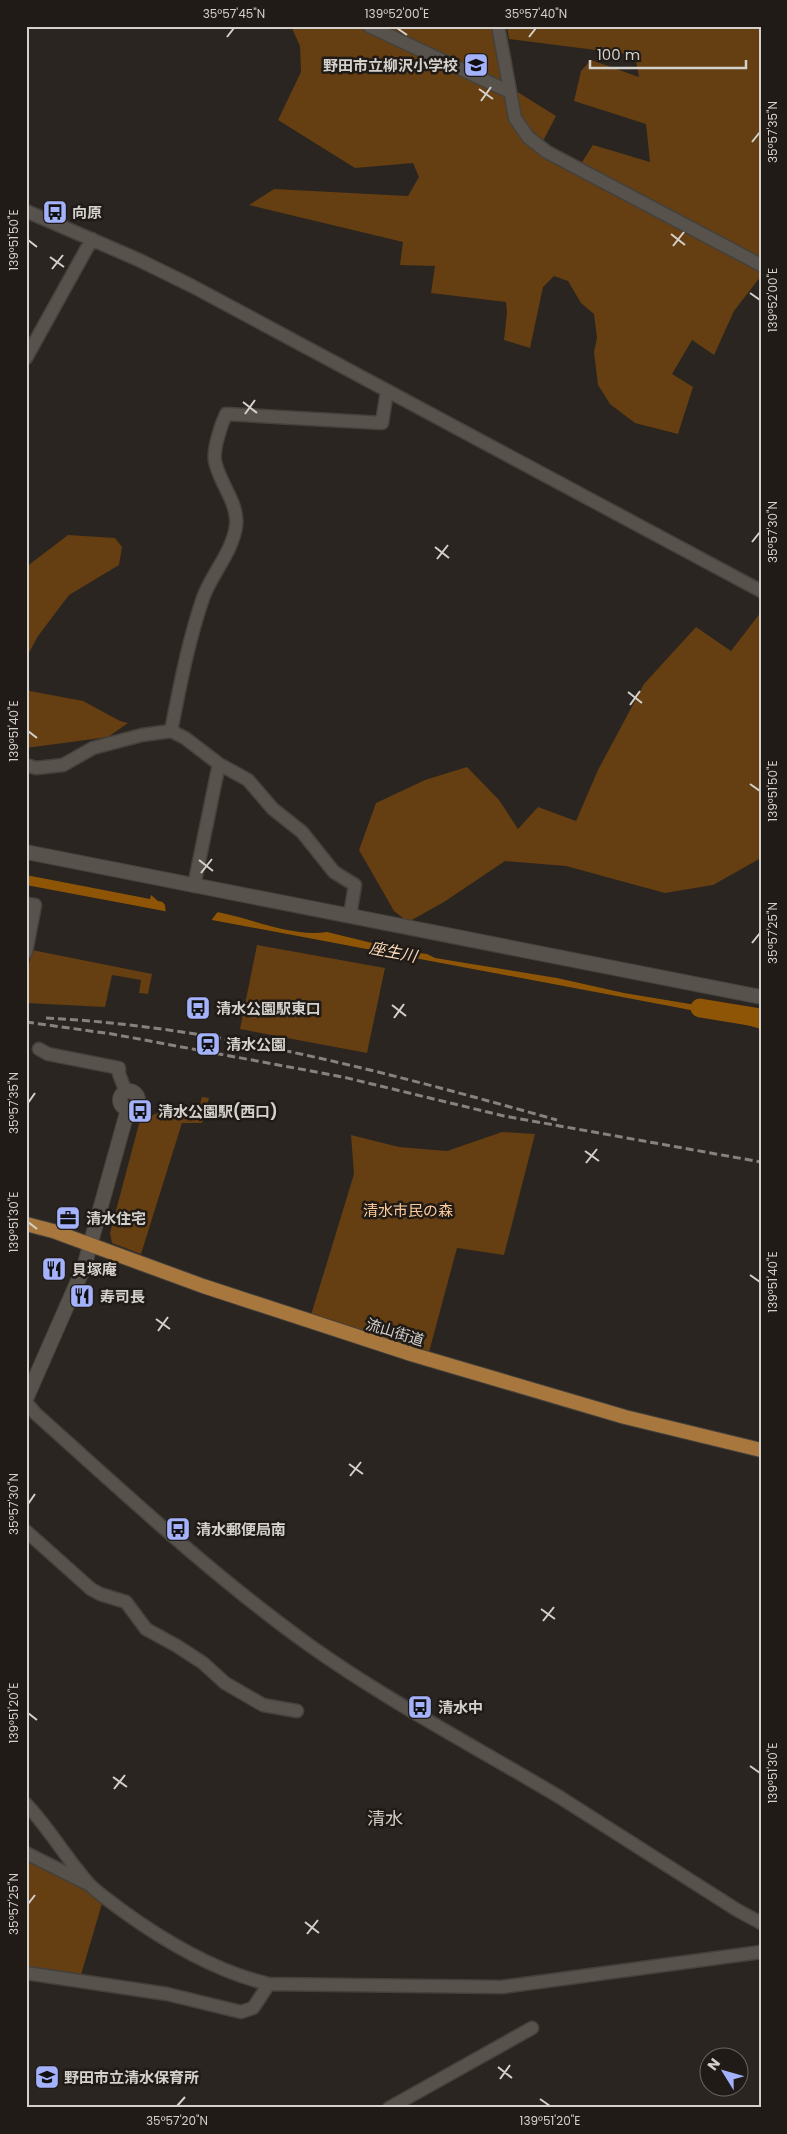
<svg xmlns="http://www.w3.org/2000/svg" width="787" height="2134" font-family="Poppins,'Noto Sans JP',sans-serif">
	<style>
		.green { fill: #653e11 }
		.water { fill: #8d5505 }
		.pier { fill: #2a2520 }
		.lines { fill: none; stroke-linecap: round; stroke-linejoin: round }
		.river { stroke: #8d5505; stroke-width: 19 }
		.minor-casing { stroke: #44413c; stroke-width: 15 }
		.tertiary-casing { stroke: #44413c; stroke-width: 16 }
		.primary-casing { stroke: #44413c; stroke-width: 16 }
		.minor { stroke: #58524d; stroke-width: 12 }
		.tertiary { stroke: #58524d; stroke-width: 14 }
		.primary { stroke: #a8773d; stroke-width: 14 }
		.rail { stroke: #86827d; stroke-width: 3; stroke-dasharray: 8 4; stroke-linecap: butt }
		.ticks { fill: none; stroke: #d4d1cd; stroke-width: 2 }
		.labels { text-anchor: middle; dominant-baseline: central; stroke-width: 5; stroke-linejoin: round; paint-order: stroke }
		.poi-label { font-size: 15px; font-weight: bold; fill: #d4d1cd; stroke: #201b17; text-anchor: start }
		.park-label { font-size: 15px; fill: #fdcb9b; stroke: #201b17 }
		.street-label { font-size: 15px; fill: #d4d1cd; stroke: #201b17 }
		.water-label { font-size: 16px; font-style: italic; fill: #f8d7b7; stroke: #201b17 }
		.quarter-label { font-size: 18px; fill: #d2cbc4; stroke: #201b17 }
		.neatline { fill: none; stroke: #d4d1cd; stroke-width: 2 }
		.ticks-label { font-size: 12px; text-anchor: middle; fill: #d4d1cd }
	</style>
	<rect width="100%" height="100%" fill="#2a2520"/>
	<path class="green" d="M291,26L493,28L503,83L556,116L542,143L582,162L593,145L650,162L646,124L574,101L581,71L591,60L639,77L635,55L509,39L507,26H761V276L734,311L714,355L692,340L672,374L693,387L678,434L635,423L610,404L598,385L594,352L597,338L594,314L581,303L568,281L554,276L543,287L530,348L504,340L507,313L506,302L431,293L435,266L400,265L403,242L249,205L274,189L408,196L419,177L413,163L355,168L278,120L301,72L300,46Z
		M68,535L115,538L122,547L119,565L69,595L38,636L26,658V567Z
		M761,612V858L713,885L665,893L566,866L505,861L444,902L408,922L394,911L359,850L376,803L425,780L467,767L499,800L518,829L538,807L576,821L598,770L644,684L696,627L731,651Z
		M26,685L30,691L83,701L120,721L128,723L108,737L26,748Z
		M257,945L385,968L367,1053L240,1029Z
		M32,950L152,974L148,994L139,993L141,980L112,975L105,1007L26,1003V977Z
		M202,1097L209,1098L202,1123H182L141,1254L112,1243L110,1233L140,1120L180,1104L199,1107Z
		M502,1132L535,1134L504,1255L457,1248L429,1352L311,1315L354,1174L351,1135L399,1147L447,1151Z
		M26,1856L56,1869L103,1900L81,1975L26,1968Z"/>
	<path class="water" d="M26,875L150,899L151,895L158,901C179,905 201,909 222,913C255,920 294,937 327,932L409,952L427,954L435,958L557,978L624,993L708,1007L761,1021V1029L705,1013L675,1007L26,885Z"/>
	<path class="pier" d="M160,899L217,910H219L210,922L166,915L165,905Z"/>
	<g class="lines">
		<path class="river" d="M700,1008L761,1018"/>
		<defs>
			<path id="minor" d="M369,26L510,92
				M498,26L515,118L528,137L547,152L761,265
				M26,211L139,260L192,286L761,591
				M26,358L92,239
				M171,731C180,686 188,642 203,598C212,573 232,553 236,526C239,503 219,483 215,461C213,449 221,425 226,414L382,423L387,391
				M26,765L36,768L63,765L93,748L142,735L171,731L185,738L219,764L248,780L273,809L302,832L334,872L355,885L350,915
				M194,886L219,764
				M26,904L35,905L26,952
				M39,1049L48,1054L119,1068V1074L126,1092
				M26,1402L35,1413C123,1492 213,1576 309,1645C389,1702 478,1748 561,1798C620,1835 678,1873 737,1910L761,1923
				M26,1531L91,1589L100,1594L126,1602L146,1629L177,1646L203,1663L225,1683L263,1705L297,1711
				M26,1804C50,1829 67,1860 90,1885C99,1894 110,1901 120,1909C164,1941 216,1972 269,1984L502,1987L761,1952
				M26,1853L86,1883
				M26,1973L167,1994L241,2012L253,2008L269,1984
				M389,2108L532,2028"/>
			<path id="tertiary" d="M26,852L761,997
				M120 1100a9 9 0 1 1 18 0a9 9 0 1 1-18 0Z
				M26,1399L84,1267L128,1109"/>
			<path id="primary" d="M26,1224L53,1231L203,1286L411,1354L625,1417L761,1450"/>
		</defs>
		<use href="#minor" class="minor-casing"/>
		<use href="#tertiary" class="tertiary-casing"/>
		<use href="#primary" class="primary-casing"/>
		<use href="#minor" class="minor"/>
		<use href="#tertiary" class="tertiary"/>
		<use href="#primary" class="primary"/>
		<path class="rail" d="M46,1018C221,1027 389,1073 557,1120
			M26,1022L112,1034L343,1077L504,1116L761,1162"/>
	</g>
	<path class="ticks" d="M397,28L407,35M227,37L234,28M529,37L536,28M479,89L493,99M481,101L491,87M752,142L760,132M671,234L685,245M28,240L37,247M673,246L684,232M50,257L64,267M52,269L63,255M750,293L760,300M243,402L257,413M245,414L255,400M752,542L760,532M435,547L449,558M437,559L448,545M628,692L642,703M630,705L640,691M28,731L37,738M750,784L760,791M199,860L213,871M201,873L212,859M752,943L760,933M392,1005L406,1016M394,1018L404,1004M28,1103L35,1093M585,1151L599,1161M586,1163L597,1149M28,1222L37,1229M750,1275L760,1282M156,1319L170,1329M158,1331L168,1317M349,1464L363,1474M350,1476L361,1462M28,1504L35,1494M541,1609L555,1619M543,1621L554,1607M28,1713L37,1720M750,1766L760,1773M113,1777L127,1787M114,1789L125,1775M28,1904L35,1895M305,1922L319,1933M307,1934L318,1920M498,2067L512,2078M500,2079L510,2065M540,2099L550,2106M177,2106L185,2097"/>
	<defs>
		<symbol id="school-square" viewBox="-11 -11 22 22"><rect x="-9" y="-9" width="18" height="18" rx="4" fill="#a4b2fc" stroke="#201b17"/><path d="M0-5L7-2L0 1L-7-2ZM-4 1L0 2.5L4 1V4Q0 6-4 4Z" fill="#111"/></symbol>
		<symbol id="bus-square" viewBox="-11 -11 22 22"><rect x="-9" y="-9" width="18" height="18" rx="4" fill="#a4b2fc" stroke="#201b17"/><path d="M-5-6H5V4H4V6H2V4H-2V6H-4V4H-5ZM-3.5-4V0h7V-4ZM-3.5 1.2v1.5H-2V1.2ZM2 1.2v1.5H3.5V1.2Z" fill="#111"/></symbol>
		<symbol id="station-square" viewBox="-11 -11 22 22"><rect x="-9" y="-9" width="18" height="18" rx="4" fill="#a4b2fc" stroke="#201b17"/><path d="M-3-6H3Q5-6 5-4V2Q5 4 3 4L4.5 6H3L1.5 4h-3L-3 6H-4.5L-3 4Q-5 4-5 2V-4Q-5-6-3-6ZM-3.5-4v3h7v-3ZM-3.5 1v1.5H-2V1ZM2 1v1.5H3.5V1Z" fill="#111"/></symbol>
		<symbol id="office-square" viewBox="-11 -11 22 22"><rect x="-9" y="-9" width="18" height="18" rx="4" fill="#a4b2fc" stroke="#201b17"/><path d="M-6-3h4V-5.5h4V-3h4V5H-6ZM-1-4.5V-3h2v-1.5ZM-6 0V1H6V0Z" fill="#111"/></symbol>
		<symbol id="restaurant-square" viewBox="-11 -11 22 22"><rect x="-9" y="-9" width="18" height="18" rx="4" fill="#a4b2fc" stroke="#201b17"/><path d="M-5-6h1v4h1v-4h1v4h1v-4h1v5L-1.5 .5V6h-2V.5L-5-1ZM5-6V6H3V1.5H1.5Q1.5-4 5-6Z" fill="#111"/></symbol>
	</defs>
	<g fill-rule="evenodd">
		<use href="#school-square" x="462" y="51" width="28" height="28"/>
		<use href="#bus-square" x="41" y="198" width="28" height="28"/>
		<use href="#bus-square" x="184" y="994" width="28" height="28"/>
		<use href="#station-square" x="194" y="1030" width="28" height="28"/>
		<use href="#bus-square" x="126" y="1097" width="28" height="28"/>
		<use href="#office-square" x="54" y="1204" width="28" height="28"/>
		<use href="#restaurant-square" x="40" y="1255" width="28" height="28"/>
		<use href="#restaurant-square" x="68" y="1282" width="28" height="28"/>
		<use href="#bus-square" x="164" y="1515" width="28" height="28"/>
		<use href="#bus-square" x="406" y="1693" width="28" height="28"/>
		<use href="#school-square" x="33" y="2063" width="28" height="28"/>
	</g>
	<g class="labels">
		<g class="poi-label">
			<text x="458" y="65" text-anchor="end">野田市立柳沢小学校</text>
			<text x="72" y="212">向原</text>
			<text x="216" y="1008">清水公園駅東口</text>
			<text x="226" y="1044">清水公園</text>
			<text x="158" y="1111">清水公園駅(西口)</text>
			<text x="86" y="1218">清水住宅</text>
			<text x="72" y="1269">貝塚庵</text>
			<text x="100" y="1296">寿司長</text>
			<text x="196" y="1529">清水郵便局南</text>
			<text x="438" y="1707">清水中</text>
			<text x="64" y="2077">野田市立清水保育所</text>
		</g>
		<g class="park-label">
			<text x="408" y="1210">清水市民の森</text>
		</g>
		<g class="street-label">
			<text transform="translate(395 1332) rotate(17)">流山街道</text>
		</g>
		<g class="water-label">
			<text transform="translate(393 952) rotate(11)">座生川</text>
		</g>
		<g class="quarter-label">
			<text x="385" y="1818">清水</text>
		</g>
	</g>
	<rect width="787" height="2134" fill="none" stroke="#201b17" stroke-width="55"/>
	<g transform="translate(724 2072) rotate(307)"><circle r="24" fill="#201b17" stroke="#686460"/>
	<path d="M0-4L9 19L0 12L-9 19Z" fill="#a4b2fc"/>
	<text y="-8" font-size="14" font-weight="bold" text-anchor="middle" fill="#d4d1cd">N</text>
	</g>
	<path d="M590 60v8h156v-8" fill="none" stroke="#d4d1cd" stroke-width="2.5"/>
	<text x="597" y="60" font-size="15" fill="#d4d1cd" stroke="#201b17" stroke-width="4" paint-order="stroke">100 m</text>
	<rect x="28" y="28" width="732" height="2078" class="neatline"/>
	<g class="ticks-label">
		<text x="234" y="18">35°57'45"N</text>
		<text x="397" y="18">139°52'00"E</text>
		<text x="536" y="18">35°57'40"N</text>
		<text transform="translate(773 132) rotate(-90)" y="4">35°57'35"N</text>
		<text transform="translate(14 240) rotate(-90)" y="4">139°51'50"E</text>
		<text transform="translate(773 300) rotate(-90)" y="4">139°52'00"E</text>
		<text transform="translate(773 532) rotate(-90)" y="4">35°57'30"N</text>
		<text transform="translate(14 731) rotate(-90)" y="4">139°51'40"E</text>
		<text transform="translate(773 791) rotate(-90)" y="4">139°51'50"E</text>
		<text transform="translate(773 933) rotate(-90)" y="4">35°57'25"N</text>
		<text transform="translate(14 1103) rotate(-90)" y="4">35°57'35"N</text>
		<text transform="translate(14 1222) rotate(-90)" y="4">139°51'30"E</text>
		<text transform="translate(773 1282) rotate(-90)" y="4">139°51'40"E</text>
		<text transform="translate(14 1504) rotate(-90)" y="4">35°57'30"N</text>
		<text transform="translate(14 1713) rotate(-90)" y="4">139°51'20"E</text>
		<text transform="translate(773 1773) rotate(-90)" y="4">139°51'30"E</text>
		<text transform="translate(14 1904) rotate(-90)" y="4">35°57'25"N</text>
		<text x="177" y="2125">35°57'20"N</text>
		<text x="550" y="2125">139°51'20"E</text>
	</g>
</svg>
